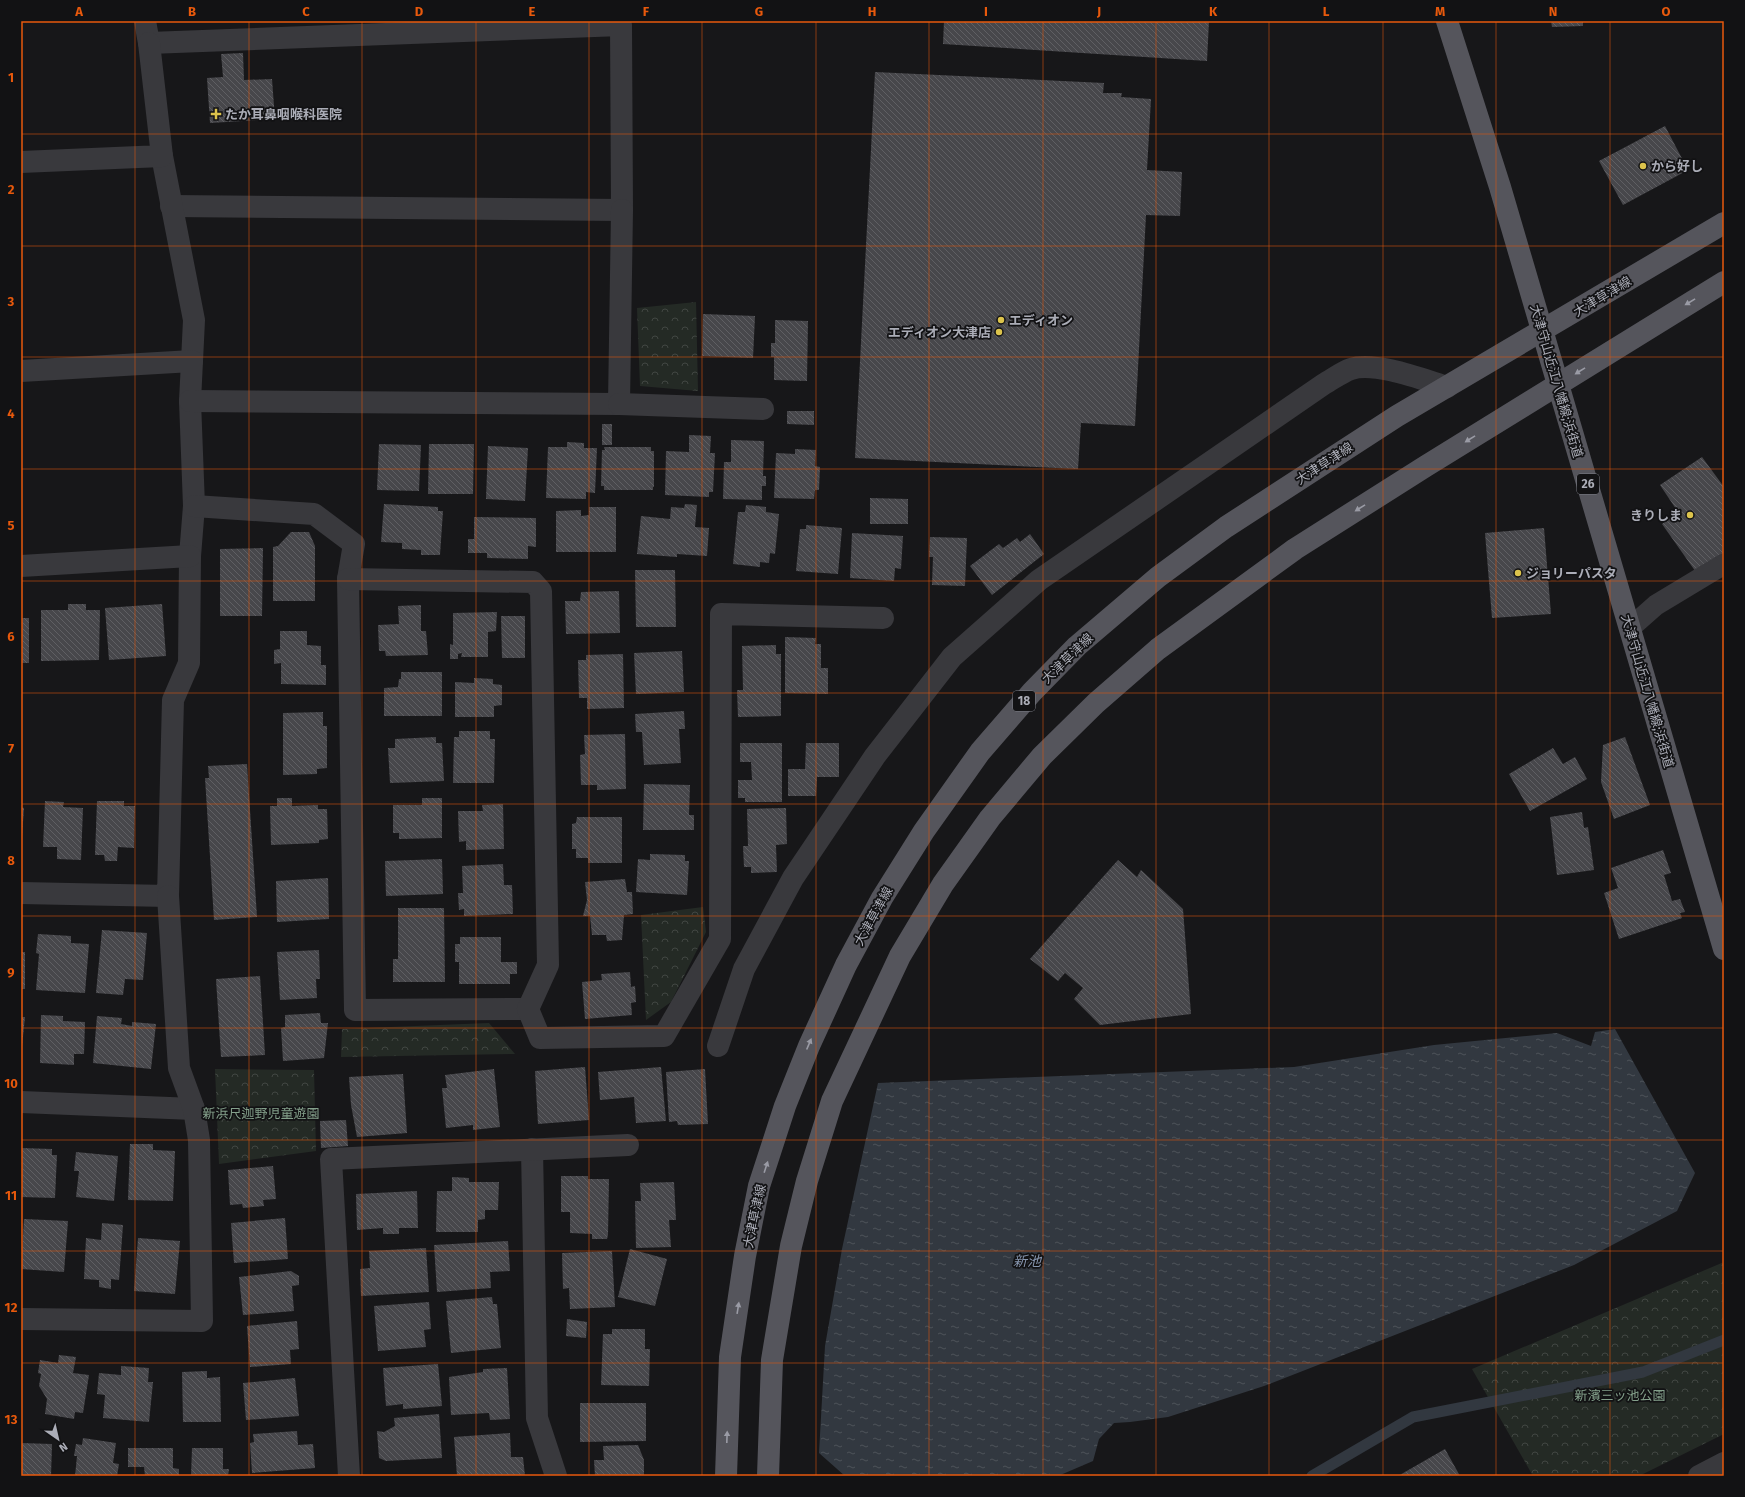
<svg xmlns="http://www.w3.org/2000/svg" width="1745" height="1497" viewBox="0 0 1745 1497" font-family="'Fira Sans','Noto Sans JP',sans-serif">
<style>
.forest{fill:url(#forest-crowns)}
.water{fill:url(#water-ripples)}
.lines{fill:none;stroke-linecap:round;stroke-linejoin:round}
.stream{stroke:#323840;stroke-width:11}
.building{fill:url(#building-back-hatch)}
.service{stroke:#39393d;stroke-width:21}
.minor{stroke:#39393d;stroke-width:22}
.primary{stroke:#55555c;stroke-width:22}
.oneway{fill:#9a9ba5}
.grid{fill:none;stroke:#e8590c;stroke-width:1;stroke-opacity:0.55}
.poi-dot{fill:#dcc34c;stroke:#121214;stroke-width:1.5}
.labels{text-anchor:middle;stroke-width:3.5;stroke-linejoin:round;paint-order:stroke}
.shield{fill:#121214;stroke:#7d7e86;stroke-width:1}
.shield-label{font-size:12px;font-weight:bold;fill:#abadb7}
.poi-label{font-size:13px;font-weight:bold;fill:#abadb7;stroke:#121214;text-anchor:start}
.street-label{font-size:13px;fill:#abadb7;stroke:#121214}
.park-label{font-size:13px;fill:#84a08b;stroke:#121214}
.water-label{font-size:14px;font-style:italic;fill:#8695ae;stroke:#121214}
.neatline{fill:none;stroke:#e8590c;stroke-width:1.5}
.grid-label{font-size:13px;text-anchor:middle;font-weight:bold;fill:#e8590c}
</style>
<defs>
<pattern id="forest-crowns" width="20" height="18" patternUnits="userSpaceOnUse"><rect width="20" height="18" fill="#242a25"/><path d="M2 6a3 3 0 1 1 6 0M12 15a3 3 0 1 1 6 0" fill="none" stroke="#414642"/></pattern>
<pattern id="water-ripples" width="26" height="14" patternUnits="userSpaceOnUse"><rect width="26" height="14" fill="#323840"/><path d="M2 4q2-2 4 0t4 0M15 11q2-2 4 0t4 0" fill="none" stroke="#4d5259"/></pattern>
<pattern id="building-back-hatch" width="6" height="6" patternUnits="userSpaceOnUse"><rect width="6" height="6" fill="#47474b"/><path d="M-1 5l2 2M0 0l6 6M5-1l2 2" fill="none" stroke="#5f5f63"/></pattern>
</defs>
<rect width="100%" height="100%" fill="#171719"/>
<g class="forest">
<path d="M696 302 698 391 640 386 637 308Z"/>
<path d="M703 907 706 932 671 1002 646 1020 641 915Z"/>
<path d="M489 1023 515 1054 341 1057 342 1029Z"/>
<path d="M215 1069 314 1070 316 1151 219 1164Z"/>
<path d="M1724 1262V1434L1639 1476H1533L1472 1369Z"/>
</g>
<path class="water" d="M1615 1029 1695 1173 1677 1211 1574 1265 1264 1386 1168 1417 1130 1422 1114 1423 1099 1439 1093 1461 1058 1476H845L819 1453 825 1346 842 1249 878 1083 1294 1067 1434 1045 1557 1033 1591 1046 1595 1032Z"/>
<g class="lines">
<path class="stream" d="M1312 1476 1413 1417 1643 1372 1724 1340"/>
</g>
<g class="building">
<path d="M944 21H1209L1207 61 943 44Z"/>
<path d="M1551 21H1583V26L1552 27Z"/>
<path d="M243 53 244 80 272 79 275 119 210 123 207 78 223 77 221 54Z"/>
<path d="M875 72 1104 83 1103 93H1122L1121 97 1151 99 1147 170 1182 172 1180 216 1146 215 1135 426 1081 423 1078 469 855 458Z"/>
<path d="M1665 126 1688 170 1623 205 1599 161Z"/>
<path d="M703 314 755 316 753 358 702 356Z"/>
<path d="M775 320 808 321 807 381 774 380V357H771V343H775Z"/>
<path d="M787 411H814V425L787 424Z"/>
<rect x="602" y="424" width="10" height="21"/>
<path d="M689 435 711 436 710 453H715L713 492H709V497L665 495 666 451 689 452Z"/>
<path d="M731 440 764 441 763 476H766V486H762V500L723 499 724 462H731Z"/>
<path d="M567 442 584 443V448H597L595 493 586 492V499L546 498 548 447H567Z"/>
<path d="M379 444 421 445 419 491 377 490Z"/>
<path d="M429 444H474L473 494H428Z"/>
<path d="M488 446 528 448 525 501 486 499Z"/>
<path d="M604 447H651V451H654V487H653V490H604V486H601L602 450H605Z"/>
<path d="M795 449 816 450 815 466 820 467 819 490H815L814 499 774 498 776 453 795 454Z"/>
<path d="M1702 457 1724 487V557L1698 575 1662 524 1678 512 1660 485Z"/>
<path d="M870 498 908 499V524H870Z"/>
<path d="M384 504 438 507V511H443L440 555H421V550L402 549V543L381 542Z"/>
<path d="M685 504 697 505 695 527 709 528 707 556 677 554V557L637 554 641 516 670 519 671 507 684 508Z"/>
<path d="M746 505 766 507V512L779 514 775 554 770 553 769 563 760 562V567L733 564 738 512H745Z"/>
<path d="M589 507H616V552H556V511L581 510V516L589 515Z"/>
<path d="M474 517 536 518V547L528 546V559L487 558V553H468V539H474Z"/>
<path d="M806 525 842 528 838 574 796 571 800 529H806Z"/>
<path d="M1544 528 1551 614 1492 618 1485 533Z"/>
<path d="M291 532H309L315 546V601H273V547L278 546Z"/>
<path d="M852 533 903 536 901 569 895 568 894 581 850 578Z"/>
<path d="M1030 534 1044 554 992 595 970 566 999 544 1003 548 1017 538 1020 542Z"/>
<path d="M930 537 967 538 965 586 932 585 933 557H929Z"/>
<path d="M263 548 262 616H220V549Z"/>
<path d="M635 570H675L676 627H636Z"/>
<path d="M619 591 620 633 566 634 565 601H580L581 592Z"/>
<path d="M68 604H86V610H100L99 660 41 661V610H68Z"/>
<path d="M162 604 166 656 109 660 105 608Z"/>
<path d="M421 605V631H426L428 655 386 656 385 651H379L378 625 399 624 398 606Z"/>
<path d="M497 612 496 631 488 632V657H461L462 653 458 654V659H450V644L453 645V613Z"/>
<path d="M501 616H525V658H502Z"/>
<rect x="21" y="618" width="8" height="45"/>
<path d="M280 631H307V645L321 646V665H326V685L281 684V663L274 664V650L280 649Z"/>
<path d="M785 637 816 638 815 644H821V668H828V694L785 693Z"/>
<path d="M776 645V654H781V716L738 717 737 690H743L742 646Z"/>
<path d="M682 651 684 692 636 694 634 653Z"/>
<path d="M623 654 624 708 587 709V698H579L578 660H586V655Z"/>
<path d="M401 672H442V716H384V688L398 687 399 679H401Z"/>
<path d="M474 678 493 679V684L502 685V705L494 706V717H455V682L474 683Z"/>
<path d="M684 711 685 729H679L681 763 644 765 642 732H636L635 714Z"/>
<path d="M323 712V726H327V768L317 769V774L283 775V713Z"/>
<path d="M459 731H490V739H495L494 783H453L454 737H459Z"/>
<path d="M625 734 626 789 597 790V785H581L580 755 585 754 584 735Z"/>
<path d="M436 737V743H442L444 781 390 783 388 748H395V739Z"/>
<path d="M1625 737 1650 805 1614 819 1601 782 1603 745Z"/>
<path d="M740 743H782V802H745V798H738V780H752L751 762H740Z"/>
<path d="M806 743H839V777H817L816 796H788V769H805Z"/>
<path d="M1553 748 1563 764 1575 757 1587 779 1530 811 1509 774Z"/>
<path d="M247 764 257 917 214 920 205 778H209L208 766Z"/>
<path d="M644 784 690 785 689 815H694V830H643Z"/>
<path d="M277 798H292V806L318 805V809H327L328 839 319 840V843L271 845 270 806H277Z"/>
<path d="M422 798H442V838L399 839V833H393V805H422Z"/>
<path d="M45 801 64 802 63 807 83 808 81 860 57 859V847H43Z"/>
<path d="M97 801H124V806H135L134 848 118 847 117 861H105L104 855H95Z"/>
<path d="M503 804 504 849 466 850V841L459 842 458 811H483L482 805Z"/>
<path d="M21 807 24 808 22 836H21Z"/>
<path d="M786 808 787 844 776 845 777 872 751 873V867H744L743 846H748L747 809Z"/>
<path d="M1582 812 1584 828 1588 827 1594 870 1557 875 1550 817Z"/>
<path d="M577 817H622V863H588V858H576V849H572V824L576 823Z"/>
<path d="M1663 850 1671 873 1664 875 1672 901 1680 899 1685 912 1680 913 1682 918 1619 939 1604 893 1618 888 1611 868Z"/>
<path d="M650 854 685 855V861H689L687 895 636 892 638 859 650 860Z"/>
<path d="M442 859 443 894 386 896 385 861Z"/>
<path d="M1118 860 1137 877 1141 870 1183 909 1191 1014 1100 1025 1074 999 1083 988 1065 973 1058 981 1030 959Z"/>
<path d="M503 864 504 885H512L513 914 464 916V909L459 910 458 893H463L462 866Z"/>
<path d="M328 878 329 919 277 922 276 881Z"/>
<path d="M625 879 627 892H632L633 914 624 915 622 940 607 941 606 935H592L590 916H583L587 900 585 882Z"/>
<path d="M398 908H444L445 982H393V959H398Z"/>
<path d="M102 930 147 933 143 980 125 979 123 995 96 993Z"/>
<path d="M38 934 71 936V943L89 944 85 993 36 990 39 954 36 953Z"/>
<path d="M460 937H501V962H517V974H510V984H459V962H455V944H460Z"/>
<path d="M319 950 320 979H316L317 998 280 1000 277 952Z"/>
<rect x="21" y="952" width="4" height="37"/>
<path d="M630 972 631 987 635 986 636 1002 631 1003 632 1015 585 1019 582 982 602 980 601 974Z"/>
<path d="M260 976 265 1055 221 1057 216 979Z"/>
<path d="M320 1013 321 1023H328L324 1058 283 1061 281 1028 285 1027V1015Z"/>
<path d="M41 1015 63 1016V1021L85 1022 84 1054H74V1065L40 1063Z"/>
<path d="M97 1016 122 1018 121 1024 132 1026V1022L156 1024 151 1069 93 1063Z"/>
<path d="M21 1017H25L22 1046H21Z"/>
<path d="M585 1067 589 1120 538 1124 535 1071Z"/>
<path d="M661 1067 666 1121 636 1123 634 1097 600 1100 598 1072Z"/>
<path d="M494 1069 500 1127 473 1130V1125L446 1128 442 1088H447L445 1075Z"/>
<path d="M705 1069 708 1124 678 1125 677 1121 669 1122 666 1072Z"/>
<path d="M403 1074 407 1133 357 1137 351 1105 349 1077Z"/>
<path d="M346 1120 348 1146 321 1148 320 1121Z"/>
<path d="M130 1144H153V1150L175 1151 173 1201 128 1200Z"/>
<path d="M21 1148 52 1149V1155H57L55 1198 21 1197Z"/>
<path d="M76 1152 118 1156 114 1201 76 1197 79 1171H74Z"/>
<path d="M273 1166 276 1199 263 1200 264 1206 243 1208 242 1204 230 1205 228 1170Z"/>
<path d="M561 1176H588V1179H609L608 1235 607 1239H592V1234L570 1233V1212H561Z"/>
<path d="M452 1177 469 1178V1182H499L498 1210H485V1219L478 1220V1232H436L437 1191H452Z"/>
<path d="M674 1182 676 1220H669L671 1247 636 1248 635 1201H641L640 1183Z"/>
<path d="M417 1191 418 1228H399V1234H383V1228L357 1230 356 1194Z"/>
<path d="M285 1218 288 1259 234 1263 231 1223Z"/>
<path d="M24 1219 68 1221 64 1272 21 1269Z"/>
<path d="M102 1223 123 1225 119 1280 111 1279V1289L99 1287V1280L84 1279 86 1238 101 1240Z"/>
<path d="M138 1238 180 1241 175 1294 134 1291Z"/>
<path d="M508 1241 510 1271 490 1272 491 1288 437 1292 434 1245Z"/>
<path d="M426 1248 429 1292 361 1296 360 1269 370 1268 369 1251Z"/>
<path d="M630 1249 667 1259 655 1306 618 1297Z"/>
<path d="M612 1251 615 1307 570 1309 569 1288 563 1289 562 1253Z"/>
<path d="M291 1271 299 1276V1285L292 1286 294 1311 243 1315 239 1277Z"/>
<path d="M492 1297 493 1304H497L501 1348 451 1353 446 1301Z"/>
<path d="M429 1302 431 1329 424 1330 426 1347 378 1351 374 1306Z"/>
<path d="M567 1319 587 1322 586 1338 566 1336Z"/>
<path d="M297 1321 299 1349 290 1350 291 1364 250 1367 247 1326Z"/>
<path d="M612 1329H645V1349H650L649 1386 601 1385 603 1334H612Z"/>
<path d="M59 1355 76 1357 73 1373 89 1375 83 1413 75 1412 74 1419 45 1414 47 1399 39 1386 41 1374 38 1373 40 1360 58 1363Z"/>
<path d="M438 1364 442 1406 403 1409V1404L386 1406 383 1368Z"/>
<path d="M121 1366 149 1368 148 1382H153L149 1422 103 1418 105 1395 97 1394 99 1373 121 1375Z"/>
<path d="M507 1368 510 1419 490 1420 489 1413 451 1415 449 1377 483 1372V1369Z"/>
<path d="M207 1371V1378L220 1377 221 1422H183L182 1372Z"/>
<path d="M295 1378 299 1416 246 1420 243 1383Z"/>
<path d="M580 1403H646V1441L580 1442Z"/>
<path d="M439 1414 442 1458 386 1461 379 1458 377 1431 384 1432 395 1426 394 1418Z"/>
<path d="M297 1431 298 1445 313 1444 315 1468 252 1473 250 1443 254 1442 253 1434Z"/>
<path d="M510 1433 511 1457H523L525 1476H457L454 1437Z"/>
<path d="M83 1438 116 1443 113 1463 119 1464 117 1476H75L77 1456H74L76 1444 82 1445Z"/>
<path d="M21 1443 52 1444 51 1476H21Z"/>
<path d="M638 1445 644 1460V1476H595L594 1460H604L603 1446Z"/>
<path d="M128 1448H173V1468L179 1469V1476H145L144 1467H128Z"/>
<path d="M192 1448H223V1469H229L228 1476H191Z"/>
<path d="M1445 1449 1460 1476H1398Z"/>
</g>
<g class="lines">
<path class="service" d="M1630 628 1656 605 1724 564"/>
<g class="minor">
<path d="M145 21 149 43 621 25 622 210 171 206"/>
<path d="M162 156 194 320 192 361"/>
<path d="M21 162 162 156 149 43"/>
<path d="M21 371 192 361 190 401 194 506 190 556 189 663 173 700 168 896 21 893"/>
<path d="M190 401 619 404 622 210"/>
<path d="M619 404 763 409"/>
<path d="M194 506 314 514 354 544 348 579 355 1010 528 1009"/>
<path d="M21 566 190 556"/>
<path d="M348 579 533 582 541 591 548 965 528 1009 540 1038 664 1036 720 939 721 614 883 618"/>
<path d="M718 1046 744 969 793 878 875 756 952 657 1039 580 1324 384C1333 379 1342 372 1351 369 1375 361 1424 380 1447 387"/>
<path d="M21 1102 194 1109"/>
<path d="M532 1149 537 1418 556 1476"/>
<path d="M21 1319 202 1321 199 1140 194 1109 179 1068 168 896"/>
<path d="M349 1476 331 1159 628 1145"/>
<path d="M1699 1476 1724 1463"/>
</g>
<g class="primary">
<path d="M1447 21 1500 187 1724 949"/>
<path d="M726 1476 730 1357 745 1256 759 1186 785 1106 809 1046 846 965 882 898 924 831 980 752 1032 692 1077 646 1158 577 1226 527 1397 416 1724 223"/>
<path d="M768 1476 772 1360 791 1246 807 1181 832 1101 900 956 943 884 990 818 1042 756 1096 703 1158 649 1295 549 1426 466 1724 282"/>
</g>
</g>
<defs><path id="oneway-solid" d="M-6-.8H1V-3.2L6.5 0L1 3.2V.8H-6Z"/></defs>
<g class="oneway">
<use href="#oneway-solid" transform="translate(1690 302) rotate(149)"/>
<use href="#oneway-solid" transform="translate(1580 371) rotate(148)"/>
<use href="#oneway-solid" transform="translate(1470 439) rotate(148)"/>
<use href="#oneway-solid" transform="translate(1360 508) rotate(148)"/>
<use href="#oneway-solid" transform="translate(809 1044) rotate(-67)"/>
<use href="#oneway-solid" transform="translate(766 1167) rotate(-72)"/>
<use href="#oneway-solid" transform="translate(738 1308) rotate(-81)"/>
<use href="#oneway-solid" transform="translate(727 1437) rotate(-88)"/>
</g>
<path class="grid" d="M135 21V1476M249 21V1476M362 21V1476M476 21V1476M589 21V1476M702 21V1476M816 21V1476M929 21V1476M1043 21V1476M1156 21V1476M1269 21V1476M1383 21V1476M1496 21V1476M1610 21V1476M21 134H1724M21 246H1724M21 357H1724M21 469H1724M21 581H1724M21 693H1724M21 804H1724M21 916H1724M21 1028H1724M21 1140H1724M21 1251H1724M21 1363H1724"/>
<g class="poi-dot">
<path d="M214 108h4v4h4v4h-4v4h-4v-4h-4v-4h4z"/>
<circle cx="1643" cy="166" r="4"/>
<circle cx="1001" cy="320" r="4"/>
<circle cx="999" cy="332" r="4"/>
<circle cx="1690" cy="515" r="4"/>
<circle cx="1518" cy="573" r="4"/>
</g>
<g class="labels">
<g class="shield">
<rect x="1577" y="474" width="22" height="20" rx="3"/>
<rect x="1013" y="691" width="22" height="20" rx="3"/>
</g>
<g class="shield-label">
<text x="1588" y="488">26</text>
<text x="1024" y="705">18</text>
</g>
<g class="poi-label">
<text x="225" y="119">たか耳鼻咽喉科医院</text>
<text x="1651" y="171">から好し</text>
<text x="1009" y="325">エディオン</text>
<text x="991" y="337" text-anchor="end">エディオン大津店</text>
<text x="1682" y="520" text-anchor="end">きりしま</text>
<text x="1526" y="578">ジョリーパスタ</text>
</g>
<g class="street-label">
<text transform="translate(1602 296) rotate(-31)" y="5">大津草津線</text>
<text transform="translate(1557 381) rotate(74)" y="5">大津守山近江八幡線;浜街道</text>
<text transform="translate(1324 463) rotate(-33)" y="5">大津草津線</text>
<text transform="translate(1067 658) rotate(-44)" y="5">大津草津線</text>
<text transform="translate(1648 691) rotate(74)" y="5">大津守山近江八幡線;浜街道</text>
<text transform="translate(873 916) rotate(-61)" y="5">大津草津線</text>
<text transform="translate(754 1216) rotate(-78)" y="5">大津草津線</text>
</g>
<g class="park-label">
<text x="261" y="1118">新浜尺迦野児童遊園</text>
<text x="1620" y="1400">新濱三ッ池公園</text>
</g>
<g class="water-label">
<text x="1027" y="1266">新池</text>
</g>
</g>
<rect width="1745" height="1497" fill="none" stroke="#121214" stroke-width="44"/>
<g transform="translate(58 1439) rotate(146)" stroke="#121214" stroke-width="3" paint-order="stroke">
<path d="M0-3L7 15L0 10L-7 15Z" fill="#abadb7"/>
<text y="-6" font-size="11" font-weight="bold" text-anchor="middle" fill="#abadb7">N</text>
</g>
<rect x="22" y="22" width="1701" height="1453" class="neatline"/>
<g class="grid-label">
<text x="79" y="16">A</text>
<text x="192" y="16">B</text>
<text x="306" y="16">C</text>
<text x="419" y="16">D</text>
<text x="532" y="16">E</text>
<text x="646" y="16">F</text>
<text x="759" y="16">G</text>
<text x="872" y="16">H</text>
<text x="986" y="16">I</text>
<text x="1099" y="16">J</text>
<text x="1213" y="16">K</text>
<text x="1326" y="16">L</text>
<text x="1440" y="16">M</text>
<text x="1553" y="16">N</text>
<text x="1666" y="16">O</text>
<text x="11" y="82">1</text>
<text x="11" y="194">2</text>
<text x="11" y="306">3</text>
<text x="11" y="418">4</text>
<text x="11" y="530">5</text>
<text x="11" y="641">6</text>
<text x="11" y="753">7</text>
<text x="11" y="865">8</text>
<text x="11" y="977">9</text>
<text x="11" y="1088">10</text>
<text x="11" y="1200">11</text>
<text x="11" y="1312">12</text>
<text x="11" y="1424">13</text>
</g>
</svg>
